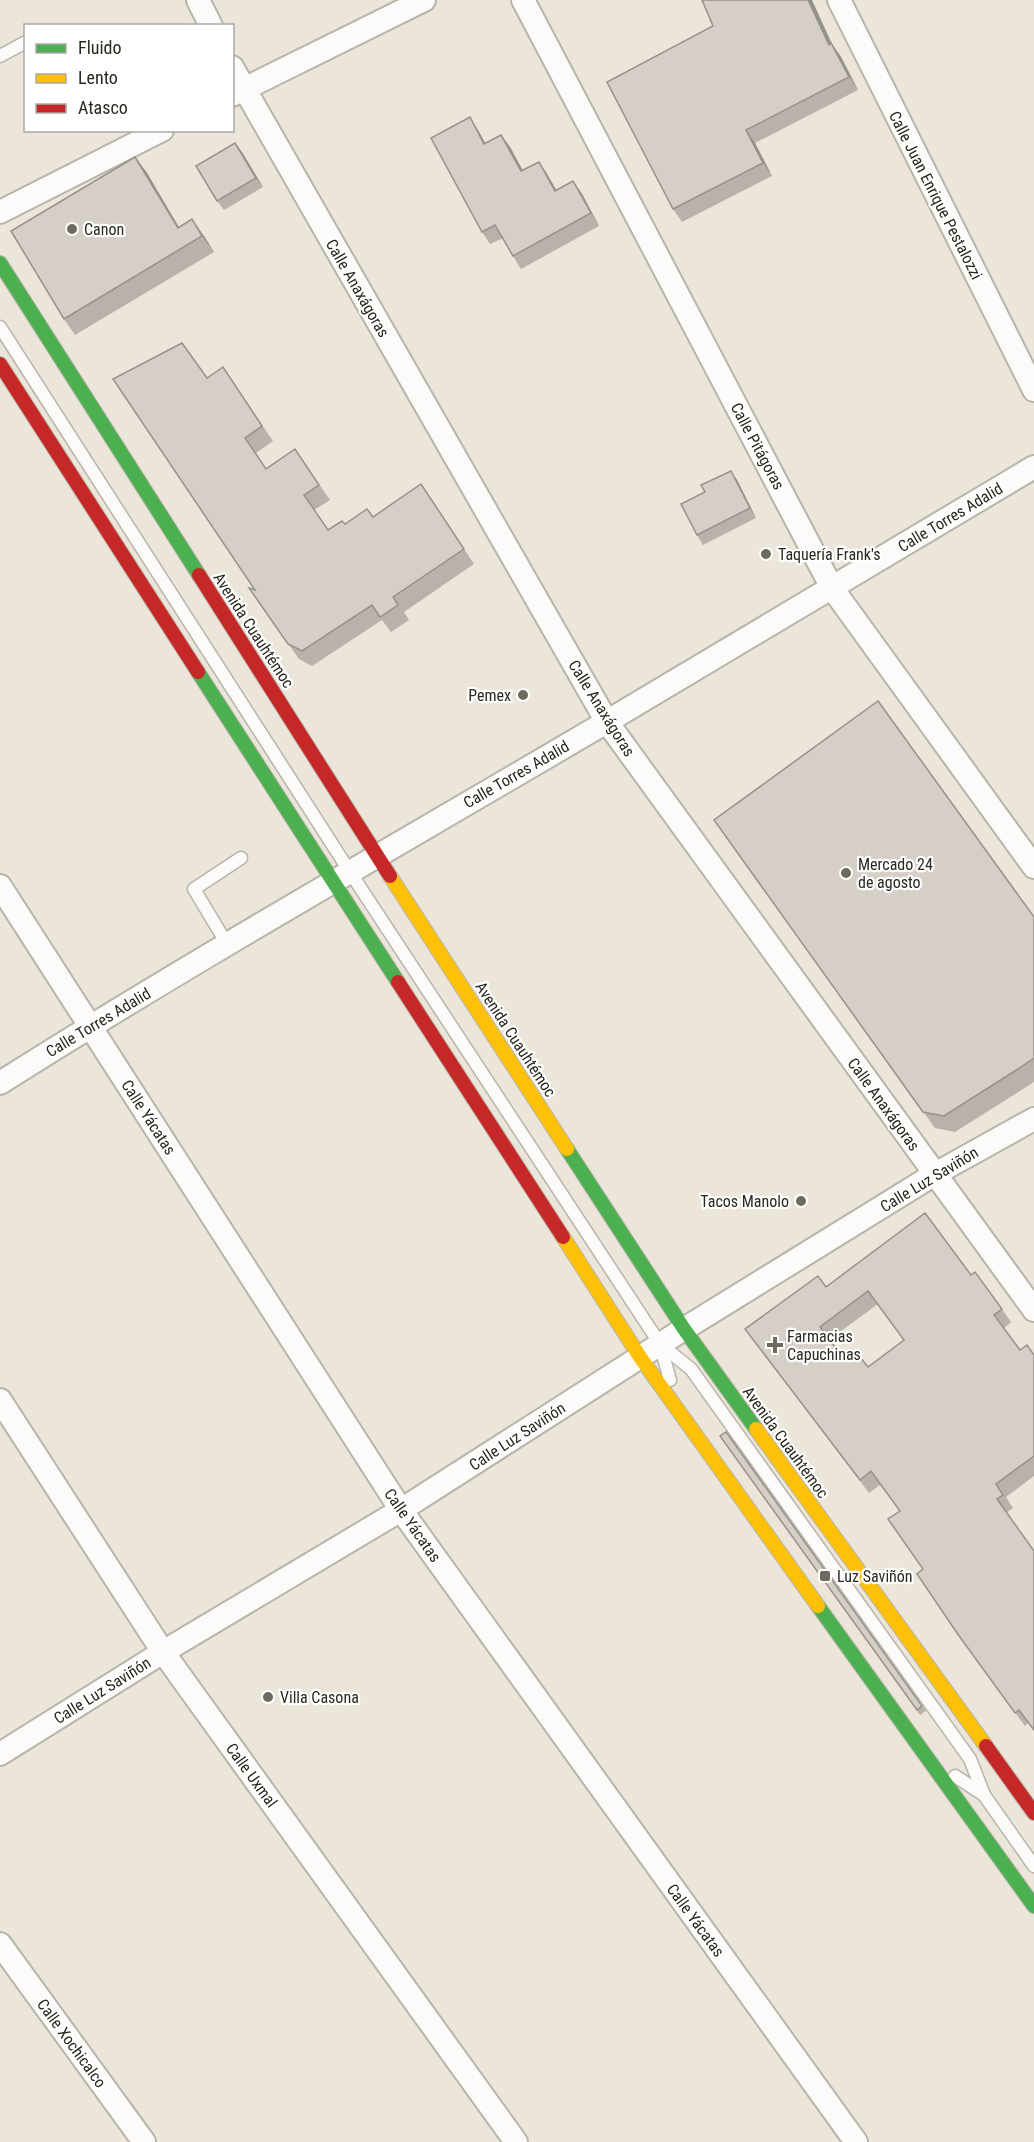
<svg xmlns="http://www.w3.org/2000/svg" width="1034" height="2142" viewBox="0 0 1034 2142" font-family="'Roboto Condensed',sans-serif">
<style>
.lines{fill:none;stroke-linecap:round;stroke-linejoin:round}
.lane-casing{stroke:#b8b4aa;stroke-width:15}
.street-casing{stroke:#b8b4aa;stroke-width:26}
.fast-casing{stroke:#b8b4aa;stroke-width:16}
.slow-casing{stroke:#b8b4aa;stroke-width:16}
.jam-casing{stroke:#b8b4aa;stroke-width:16}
.lane{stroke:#fcfbf9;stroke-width:12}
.street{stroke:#fcfbf9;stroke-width:22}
.fast{stroke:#4caf50;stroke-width:14}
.slow{stroke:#ffc107;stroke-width:14}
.jam{stroke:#c62828;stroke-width:14}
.wall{fill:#b8b2ab;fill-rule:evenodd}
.shaded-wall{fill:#96918b}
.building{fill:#d6cfc7;stroke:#96918b;stroke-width:1.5;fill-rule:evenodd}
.poi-dot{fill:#6e6a5f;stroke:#fff;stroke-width:2}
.labels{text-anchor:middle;stroke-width:4.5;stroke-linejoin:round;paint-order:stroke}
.street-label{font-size:16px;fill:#2a271e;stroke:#fff}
.poi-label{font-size:16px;fill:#2a271e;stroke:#fff;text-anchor:start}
</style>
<rect width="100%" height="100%" fill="#ebe6d9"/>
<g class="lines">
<g class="lane-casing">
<g id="lane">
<path d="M0 56 26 42"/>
<path d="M0 327 350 872 660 1344 670 1380"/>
<path d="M227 944 194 889 241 858"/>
<path d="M660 1344 691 1369 970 1759 984 1795 1034 1866"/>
<path d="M955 1776 984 1795"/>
</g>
</g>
<g class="street-casing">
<g id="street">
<path d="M198 0 211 26"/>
<path d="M523 0 832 588 1034 867"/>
<path d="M839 0 1034 390"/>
<path d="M232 67 607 722 1034 1310"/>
<path d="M232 95 424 0"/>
<path d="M0 212 162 130"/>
<path d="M0 886 401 1510 856 2142"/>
<path d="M0 1083C199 957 405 841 608 721 750 637 892 552 1034 467"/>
<path d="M0 1400 163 1652 516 2142"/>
<path d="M0 1754 163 1652 401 1510 684 1329 935 1174 1034 1119"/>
<path d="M0 1944 144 2142"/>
</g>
</g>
<g class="fast-casing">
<g id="fast">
<path d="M0 263 199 575"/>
<path d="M198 672 398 982"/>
<path d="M567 1149 684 1329 756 1429"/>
<path d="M818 1606 1034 1906"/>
</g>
</g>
<g class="slow-casing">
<g id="slow">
<path d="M390 876 567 1149"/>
<path d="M563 1237 640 1357 818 1606"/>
<path d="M756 1429 986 1746"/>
</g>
</g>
<g class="jam-casing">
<g id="jam">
<path d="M0 364 198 672"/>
<path d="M199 575 390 876"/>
<path d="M398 982 563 1237"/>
<path d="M986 1746 1034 1813"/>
</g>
</g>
<use href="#lane" class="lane"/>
<use href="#street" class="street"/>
<use href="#fast" class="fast"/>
<use href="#slow" class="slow"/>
<use href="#jam" class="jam"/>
</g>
<g class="wall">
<path d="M713 26 832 44 841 57 858 90 755 143 772 176 682 222 673 209Z"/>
<path d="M478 130 485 143 501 135 510 147 523 171 539 162 547 174 557 191 573 181 582 194 599 226 521 269 513 256 503 238 490 244 482 232Z"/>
<path d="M235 143 263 187 224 210 217 201Z"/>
<path d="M135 157 147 173 179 227 204 236 214 252 75 335 64 319Z"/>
<path d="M207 378 233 382 273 441 256 453 266 468 295 449 330 500 314 510 328 530 345 524 373 517 431 499 474 564 404 612 409 620 391 632 382 620 312 666 299 659 249 588 255 590Z"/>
<path d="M731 471 737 480 756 518 703 545 697 535 705 492Z"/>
<path d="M714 820 1034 917V1082L955 1132 935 1128Z"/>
<path d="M971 1275 1002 1309 1011 1322 1004 1328 1020 1350 1034 1355V1476L1006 1497 1013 1508 1006 1513 1034 1551V1731L1028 1723 1025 1726 966 1646 923 1569 900 1511 880 1485 869 1493 745 1329 826 1287ZM878 1304 904 1340 868 1367 845 1360 829 1340Z"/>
<path d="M726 1432 926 1711 920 1715 720 1436Z"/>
</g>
<g class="shaded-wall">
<path d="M808 0H812L832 44 841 57 858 90 829 45Z"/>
<path d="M470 117 478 130 492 156 484 144Z"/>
<path d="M746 130 755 143 772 176 763 163Z"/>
<path d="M501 135 510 147 530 184 521 171Z"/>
<path d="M235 143 242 152 263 187 256 178Z"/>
<path d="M135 157 147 173 189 245 178 228Z"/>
<path d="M539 162 547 174 564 204 555 191Z"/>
<path d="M573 181 582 194 599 226 591 213Z"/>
<path d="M192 219 204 236 214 252 202 236Z"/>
<path d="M731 471 737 480 756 518 750 508Z"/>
</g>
<g class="building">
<path d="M702 0H808L829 45 831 43 849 77 746 130 763 163 673 209 607 82 713 26Z"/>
<path d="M470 117 484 144 501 135 521 171 539 162 555 191 573 181 591 213 513 256 495 225 482 232 431 138Z"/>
<path d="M235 143 256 178 217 201 196 166Z"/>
<path d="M135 157 178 228 192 219 202 236 64 319 11 231Z"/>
<path d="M182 343 207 378 223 367 262 426 245 438 266 469 295 449 319 485 304 495 328 530 342 521 345 524 367 509 373 517 421 484 464 549 393 597 398 605 380 617 372 605 302 651 288 644 249 588 255 590 113 379Z"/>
<path d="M731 471 750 508 697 535 681 504 705 492 701 485Z"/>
<path d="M878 701 1034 917V1058L1018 1069 944 1116 923 1112 714 820Z"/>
<path d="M925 1213 971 1275 975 1272 1002 1309 994 1315 1020 1350 1027 1345 1034 1355V1456L996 1484 1003 1495 997 1499 1034 1551V1730L1019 1710 1015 1713 957 1633 917 1574 923 1569 888 1519 900 1511 871 1471 860 1480 745 1329 818 1276 826 1287ZM868 1291 904 1340 868 1367 856 1352 845 1360 820 1327Z"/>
<path d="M726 1432 922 1706 917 1710 720 1436Z"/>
</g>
<g class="poi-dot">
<circle cx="72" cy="229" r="6"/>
<circle cx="766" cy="554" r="6"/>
<circle cx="523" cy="695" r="6"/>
<circle cx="846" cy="873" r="6"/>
<circle cx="801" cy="1201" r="6"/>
<path d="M772 1336h6v6h6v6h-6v6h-6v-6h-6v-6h6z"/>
<rect x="819" y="1570" width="12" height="12" rx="3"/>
<circle cx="268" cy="1697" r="6"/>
</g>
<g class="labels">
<g class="street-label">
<text transform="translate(936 195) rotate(63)" y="6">Calle Juan Enrique Pestalozzi</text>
<text transform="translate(358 288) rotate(60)" y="6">Calle Anaxágoras</text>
<text transform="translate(758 446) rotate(62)" y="6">Calle Pitágoras</text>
<text transform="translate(950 517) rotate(-31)" y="6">Calle Torres Adalid</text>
<text transform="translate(254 630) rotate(57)" y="6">Avenida Cuauhtémoc</text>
<text transform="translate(602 708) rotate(58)" y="6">Calle Anaxágoras</text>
<text transform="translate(516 774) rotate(-30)" y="6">Calle Torres Adalid</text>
<text transform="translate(98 1022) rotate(-31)" y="6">Calle Torres Adalid</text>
<text transform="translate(516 1039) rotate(57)" y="6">Avenida Cuauhtémoc</text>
<text transform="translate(884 1104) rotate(54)" y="6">Calle Anaxágoras</text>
<text transform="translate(149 1117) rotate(57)" y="6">Calle Yácatas</text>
<text transform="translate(929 1179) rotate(-31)" y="6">Calle Luz Saviñón</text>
<text transform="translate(517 1436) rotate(-33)" y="6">Calle Luz Saviñón</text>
<text transform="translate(786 1442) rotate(54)" y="6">Avenida Cuauhtémoc</text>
<text transform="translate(413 1525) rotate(55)" y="6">Calle Yácatas</text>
<text transform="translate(102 1690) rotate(-32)" y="6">Calle Luz Saviñón</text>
<text transform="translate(252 1775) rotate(54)" y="6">Calle Uxmal</text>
<text transform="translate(696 1920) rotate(54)" y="6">Calle Yácatas</text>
<text transform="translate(72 2043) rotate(54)" y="6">Calle Xochicalco</text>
</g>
<g class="poi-label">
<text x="84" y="235">Canon</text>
<text x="778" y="560">Taquería Frank's</text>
<text x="511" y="701" text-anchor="end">Pemex</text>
<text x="858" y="870">Mercado 24<tspan x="858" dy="18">de agosto</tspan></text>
<text x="789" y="1207" text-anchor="end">Tacos Manolo</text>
<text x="787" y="1342">Farmacias<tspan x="787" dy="18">Capuchinas</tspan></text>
<text x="837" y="1582">Luz Saviñón</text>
<text x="280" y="1703">Villa Casona</text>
</g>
</g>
<rect x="24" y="24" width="210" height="108" fill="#ffffff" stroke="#aaa9a5" stroke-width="1.5"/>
<rect x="36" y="44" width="30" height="9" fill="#4caf50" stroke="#aaa9a5" stroke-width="1.5"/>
<text x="78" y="54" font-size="18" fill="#2a271e">Fluido</text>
<rect x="36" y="74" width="30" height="9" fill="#ffc107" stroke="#aaa9a5" stroke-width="1.5"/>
<text x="78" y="84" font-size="18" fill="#2a271e">Lento</text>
<rect x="36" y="104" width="30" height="9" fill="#c62828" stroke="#aaa9a5" stroke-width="1.5"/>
<text x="78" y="114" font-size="18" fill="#2a271e">Atasco</text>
</svg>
